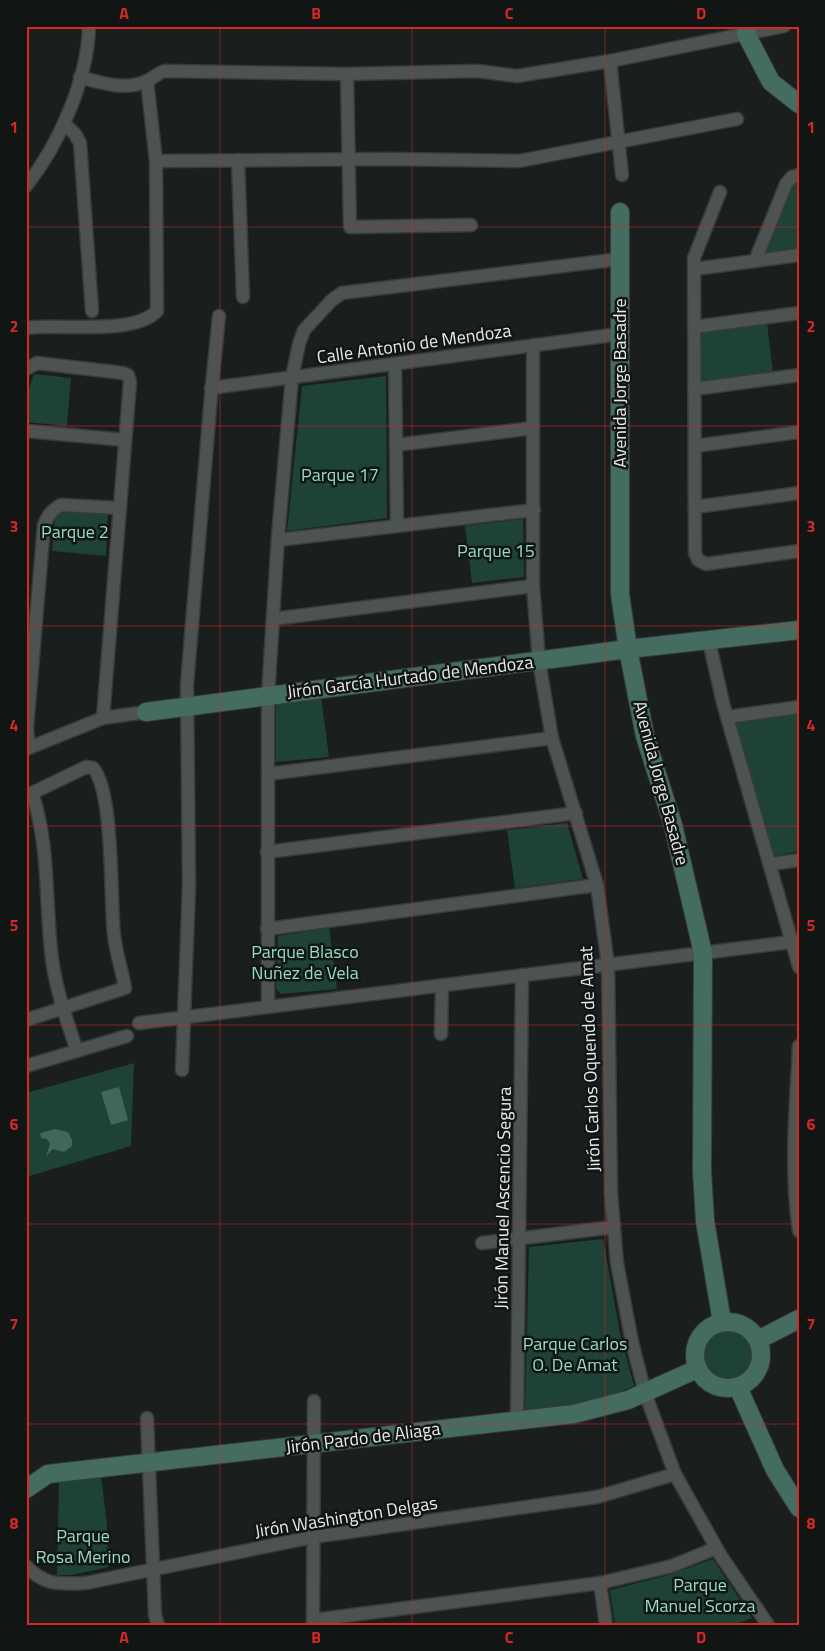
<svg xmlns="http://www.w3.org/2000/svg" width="825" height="1651" viewBox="0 0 825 1651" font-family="'Titillium Web',sans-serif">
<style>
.green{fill:#1e4236}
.water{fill:#406759}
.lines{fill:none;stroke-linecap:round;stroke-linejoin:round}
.street-casing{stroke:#383b3a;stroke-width:15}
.secondary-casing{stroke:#383b3a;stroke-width:20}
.street{stroke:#4d5351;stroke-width:12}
.secondary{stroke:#456c60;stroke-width:18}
.grid{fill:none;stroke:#d62828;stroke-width:1;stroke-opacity:0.55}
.labels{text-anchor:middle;stroke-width:5;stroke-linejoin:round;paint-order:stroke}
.street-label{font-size:18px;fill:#e8ebea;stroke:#111614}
.park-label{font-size:18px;fill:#95dcc2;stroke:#111614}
.neatline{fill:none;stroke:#d62828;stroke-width:2}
.grid-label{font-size:16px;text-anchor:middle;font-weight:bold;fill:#d62828}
</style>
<rect width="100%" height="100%" fill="#1a1f1d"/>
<g class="green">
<path d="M796 179 799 181V249L765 254Z"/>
<path d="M767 323 773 373 699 383V332Z"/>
<path d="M34 374 71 378 67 426 26 422V397Z"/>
<path d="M386 376 387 518 287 531 302 386Z"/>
<path d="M63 509 108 513 106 556 52 551 55 517Z"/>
<path d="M523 519 524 577 472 583 465 526Z"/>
<path d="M321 697 329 757 276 762V703Z"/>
<path d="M799 714V851L774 856 735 721Z"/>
<path d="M567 823 583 879 515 888 507 830Z"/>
<path d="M329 928 337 989 281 994 276 989 278 936Z"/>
<path d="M134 1063 131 1146 26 1177V1093Z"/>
<path d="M603 1239 620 1333 634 1386C595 1403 567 1406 525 1410L529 1247Z"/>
<circle cx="728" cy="1355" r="27"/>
<path d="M101 1476 107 1525 108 1567 72 1575H57L59 1480Z"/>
<path d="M713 1559 752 1618 734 1625H615L610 1590 669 1575Z"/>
</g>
<g class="water">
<path d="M119 1087 128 1120 111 1125 101 1092Z"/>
<path d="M55 1129 68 1132 72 1140V1146L64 1152 53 1149 46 1156 50 1144 47 1139 41 1138 40 1133Z"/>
</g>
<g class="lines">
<g class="street-casing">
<g id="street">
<path d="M610 61 622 175"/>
<path d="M347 74 350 227 471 225"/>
<path d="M80 77C101 83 126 91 147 81 154 78 157 73 165 71L347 74 477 71 517 76 610 61 784 26"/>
<path d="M65 124 75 134 80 143 92 311"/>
<path d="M238 160 243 297"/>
<path d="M156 161 389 159 519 161 737 119"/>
<path d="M26 186C59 145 88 79 89 26"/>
<path d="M720 192 694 258 695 553 698 560 706 564 799 551"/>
<path d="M755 261 786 184 792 177 799 175"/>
<path d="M695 269 799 255"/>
<path d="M694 327 799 313"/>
<path d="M26 328C59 323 133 336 157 311L156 161 147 81"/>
<path d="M533 345V586L539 661 552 738 597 885 608 965 611 1194 617 1263 632 1342 645 1393 675 1474 721 1556 768 1625"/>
<path d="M395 364 397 526"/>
<path d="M26 369 37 363 123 373 128 375 130 382 103 718"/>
<path d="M211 388 620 334"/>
<path d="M694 389 799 375"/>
<path d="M26 431 125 440"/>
<path d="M396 445 533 428"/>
<path d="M695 446 799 432"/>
<path d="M695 507 799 493"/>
<path d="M278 540 534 510"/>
<path d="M273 619 533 586"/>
<path d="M709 641 723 703 799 967"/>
<path d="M727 717 799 707"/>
<path d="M29 748 27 728 44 525C48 515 52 510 61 505L120 508"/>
<path d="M26 749 103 718 146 712"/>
<path d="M268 774 552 738"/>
<path d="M32 793C50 846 45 904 52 959 56 990 67 1021 77 1051"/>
<path d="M26 796 86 767 93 768C114 791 110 899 114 935 116 953 122 970 125 988L26 1020"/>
<path d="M267 852 576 813"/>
<path d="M771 864 799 860"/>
<path d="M267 929 597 885"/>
<path d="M268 1007V696L278 537 292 377 299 344 304 330 332 300 342 293 620 259"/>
<path d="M139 1023 799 941"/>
<path d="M441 1034 442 985"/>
<path d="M799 1046C796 1107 790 1169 799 1231"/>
<path d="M26 1066 127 1036"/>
<path d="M182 1070 189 886 187 685 211 395 219 316"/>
<path d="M482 1243 614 1227"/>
<path d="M147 1418 155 1615 158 1625"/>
<path d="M517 1420 522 975"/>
<path d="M26 1566C45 1586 59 1584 86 1583L313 1537 597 1497 675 1474"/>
<path d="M600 1583 606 1625"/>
<path d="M313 1620 600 1583 672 1566 716 1548"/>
<path d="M313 1625 314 1401"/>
</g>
</g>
<g class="secondary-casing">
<g id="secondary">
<path d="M747 26 746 34 771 82 799 104"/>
<path d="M620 212V594L628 649 645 736 673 825 703 953 702 1171 705 1221 722 1322"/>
<path d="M146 712 628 649 799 630"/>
<circle cx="728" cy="1355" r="33"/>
<path d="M758 1340 799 1319"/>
<path d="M738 1387 775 1470 799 1508"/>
<path d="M26 1489 48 1474 574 1414 628 1400 697 1369"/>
</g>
</g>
<use href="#street" class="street"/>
<use href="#secondary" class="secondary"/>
</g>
<path class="grid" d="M220 26V1625M412 26V1625M605 26V1625M26 227H799M26 426H799M26 626H799M26 826H799M26 1025H799M26 1224H799M26 1424H799"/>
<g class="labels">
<g class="street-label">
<text transform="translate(414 344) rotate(-8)" y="6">Calle Antonio de Mendoza</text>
<text transform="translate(620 383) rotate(-90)" y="6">Avenida Jorge Basadre</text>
<text transform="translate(410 677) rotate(-7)" y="6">Jirón García Hurtado de Mendoza</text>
<text transform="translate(661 783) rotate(75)" y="6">Avenida Jorge Basadre</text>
<text transform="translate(590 1059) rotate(-92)" y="6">Jirón Carlos Oquendo de Amat</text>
<text transform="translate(503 1198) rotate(-89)" y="6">Jirón Manuel Ascencio Segura</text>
<text transform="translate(363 1438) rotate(-7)" y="6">Jirón Pardo de Aliaga</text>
<text transform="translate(346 1517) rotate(-9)" y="6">Jirón Washington Delgas</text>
</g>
<g class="park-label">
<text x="340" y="481">Parque 17</text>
<text x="75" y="538">Parque 2</text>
<text x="496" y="557">Parque 15</text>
<text x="305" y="958">Parque Blasco<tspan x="305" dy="21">Nuñez de Vela</tspan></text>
<text x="575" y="1350">Parque Carlos<tspan x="575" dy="21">O. De Amat</tspan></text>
<text x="83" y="1542">Parque<tspan x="83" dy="21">Rosa Merino</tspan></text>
<text x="700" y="1591">Parque<tspan x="700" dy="21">Manuel Scorza</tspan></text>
</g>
</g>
<rect width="825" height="1651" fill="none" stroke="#111614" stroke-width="55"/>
<rect x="28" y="28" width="770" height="1596" class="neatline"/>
<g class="grid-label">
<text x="124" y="19">A</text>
<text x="316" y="19">B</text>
<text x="509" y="19">C</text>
<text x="701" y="19">D</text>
<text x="14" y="133">1</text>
<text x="811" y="133">1</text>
<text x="14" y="332">2</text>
<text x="811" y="332">2</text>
<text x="14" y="532">3</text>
<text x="811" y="532">3</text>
<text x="14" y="731">4</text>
<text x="811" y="731">4</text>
<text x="14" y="931">5</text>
<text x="811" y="931">5</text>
<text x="14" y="1130">6</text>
<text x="811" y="1130">6</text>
<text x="14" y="1330">7</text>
<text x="811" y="1330">7</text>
<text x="14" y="1529">8</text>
<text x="811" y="1529">8</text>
<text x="124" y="1643">A</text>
<text x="316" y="1643">B</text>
<text x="509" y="1643">C</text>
<text x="701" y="1643">D</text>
</g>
</svg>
